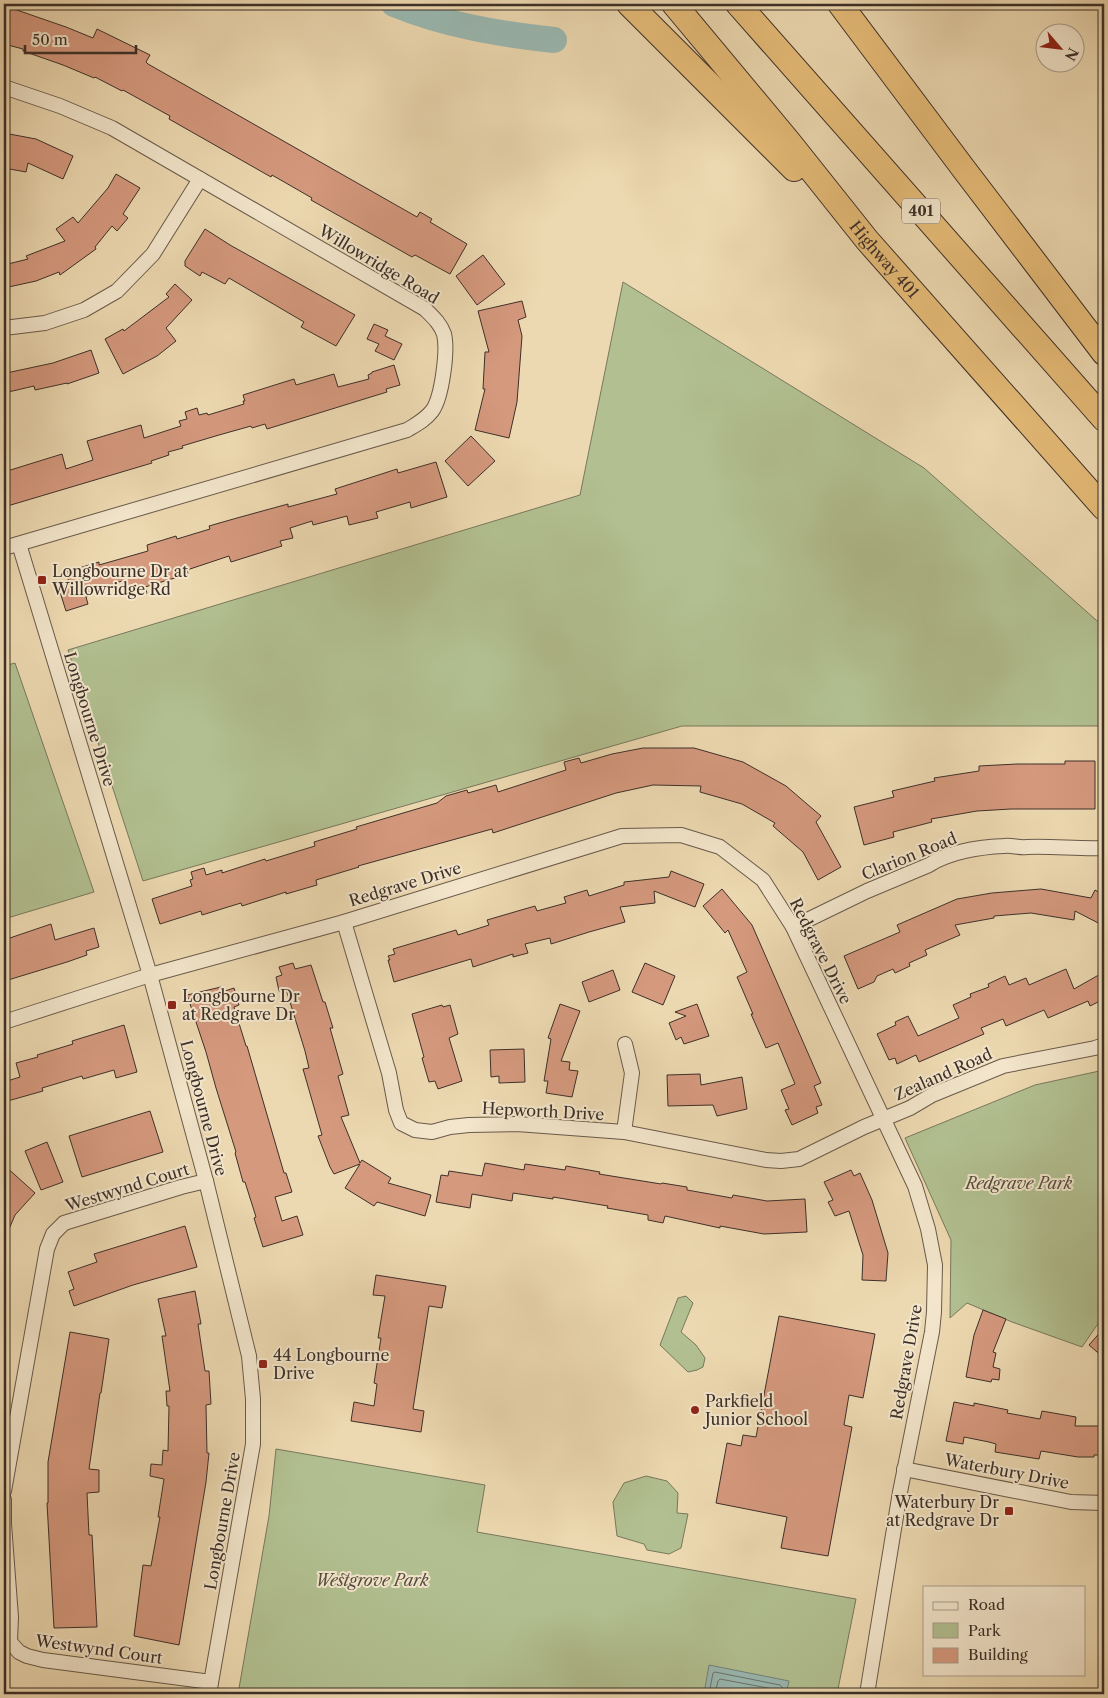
<svg xmlns="http://www.w3.org/2000/svg" width="1108" height="1698" viewBox="0 0 1108 1698" font-family="'Libre Caslon Text',serif">
<style>
.green{fill:#b2c091;stroke:#78785d}
.water{fill:#9ab9b2;stroke:#75827b}
.lines{fill:none;stroke-linecap:round;stroke-linejoin:round}
.shore{stroke:#6c746e;stroke-width:1}
.stream{stroke:#75827b;stroke-width:4.5}
.river{stroke:#9ab9b2;stroke-width:26}
.building{fill:#d5997e;stroke:#3d3029}
.minor-casing{stroke:#695a4b;stroke-width:16}
.motorway-casing{stroke:#3d3029;stroke-width:26}
.minor{stroke:#f3e6cc;stroke-width:14}
.motorway{stroke:#e6bc78;stroke-width:24}
.poi-dot{fill:#8f2418;stroke:#f3e6cc;stroke-width:2}
.labels{text-anchor:middle;stroke-width:4;stroke-linejoin:round;paint-order:stroke}
.shield{fill:#f3e6cc;stroke:#74675a;stroke-width:1}
.shield-label{font-size:15px;font-weight:bold;fill:#3d3029}
.street-label{font-size:16px;fill:#3d3029;stroke:#f3e6cc}
.poi-label{font-size:16px;fill:#3d3029;stroke:#f3e6cc;text-anchor:start}
.park-label{font-size:16px;font-style:italic;fill:#544d3e;stroke:#f3e6cc}
</style>
<rect width="100%" height="100%" fill="#edd9b1"/>
<filter id="stains"><feTurbulence type="fractalNoise" baseFrequency=".004" numOctaves="4"/><feColorMatrix values="0 0 0 0 .2 0 0 0 0 .09 0 0 0 0 .02 0 0 0 .5 -.17"/></filter>
<radialGradient id="worn" r=".72"><stop offset=".6" stop-color="#630" stop-opacity="0"/><stop offset="1" stop-color="#630" stop-opacity=".3"/></radialGradient>
<g class="green">
<path d="M623 282 924 468 1104 627V726H682L143 881 68 650 580 495Z"/>
<path d="M15 663 94 892 4 919V666Z"/>
<path d="M1104 1070V1315L1082 1347 1012 1322 967 1303 950 1318 951 1240 905 1138 1035 1085Z"/>
<path d="M686 1296 693 1303 681 1332 696 1345 705 1358 703 1367 697 1370 688 1372 660 1345 678 1298Z"/>
<path d="M276 1449 485 1485 477 1532 856 1599 837 1694H238L269 1516Z"/>
<path d="M646 1476 667 1481 678 1493 677 1513 688 1514 681 1548 669 1554 647 1550 644 1544 617 1536 613 1502 624 1483Z"/>
</g>
<path class="water" d="M709 1665 789 1681 786 1694H704Z"/>
<g class="lines">
<g class="shore">
<path d="M709 1694 713 1673 715 1672 780 1685 782 1687 781 1694"/>
<path d="M715 1694 718 1681 720 1679 773 1689 775 1694"/>
</g>
<path class="stream" d="M453 23 461 35"/>
<path class="river" d="M394 4C445 25 499 34 554 40"/>
</g>
<g class="building">
<path d="M4 7 11 10V8L66 27 93 38 97 29 150 55 146 62 148 64 417 217 420 212 432 219 430 222 467 244 450 274 415 255 412 257 311 200 312 198 272 175 271 177 169 119 170 116 123 90 122 91 95 77 94 78 63 65 23 51V49L4 44Z"/>
<path d="M4 133 36 139 73 156 63 179 28 163 26 172 4 168Z"/>
<path d="M116 174 140 188 123 214 128 218 117 231 112 226 95 247 96 249 60 275 59 272 36 281 4 288V265L28 259 26 256 65 241 56 229 73 217 78 223 108 188Z"/>
<path d="M205 229 230 245 355 315 336 346 301 327 304 322 229 278 225 284 202 272 200 276 185 266V261Z"/>
<path d="M483 255 505 284 477 305 456 276Z"/>
<path d="M175 284 192 300 166 328 176 341 157 356 123 374 105 339 123 329 124 331 169 297 166 294Z"/>
<path d="M522 301 526 317 518 320 522 336 517 402 509 438 475 430 485 389H483L485 352H489L478 311Z"/>
<path d="M374 324 388 330 385 336 402 344 394 360 375 351 379 344 367 339Z"/>
<path d="M91 350 99 373 67 384V383L35 390 34 386 4 393V372H11L53 363Z"/>
<path d="M394 365 400 385 386 389 387 392 267 429 265 424 252 428 251 426 219 435 182 446 183 448 168 452 169 455 151 461 152 463 4 507V472L62 454 66 469 93 460 87 441 141 425 144 438 181 426 179 421 187 419 185 412 197 408 199 415 207 413 208 415 244 404 243 401H245L243 395 294 379 296 385 334 374 338 387 369 379 368 375 372 373V372Z"/>
<path d="M471 436 495 461 468 486 445 461Z"/>
<path d="M436 462 447 497 411 508 410 502 376 512 378 518 349 525 347 516 313 525 312 521 290 528 293 538 280 541 282 546 231 562 229 556 187 570 188 574 145 587 147 593 127 598 122 581 88 592 89 596 86 597 88 604 66 611 59 589 70 586 66 572 99 562V565L148 551 147 545 176 536 177 539 210 529 209 526 237 518 288 504V507L337 494 335 489 397 469 398 473Z"/>
<path d="M643 748H694L743 762 786 786 821 816 816 822 841 867 818 880 803 852 773 826 775 823 742 804 700 792 701 786 653 785 616 793 493 833 492 829 358 866 359 867 316 880 317 885 286 894V892L242 906 241 903 202 915 201 911 160 924 152 899 192 886 190 880 193 879 191 872 204 868 206 875 222 870V873L265 859 266 861 315 846 314 842 357 829 356 827 437 803 446 796 467 790 468 793 496 785 498 792 566 770 564 762 579 758 581 763 612 754Z"/>
<path d="M1065 761H1095V809H1011L977 811 931 819 932 822 893 832 894 837 864 845 854 807 894 797 892 791 935 781 934 778 979 771V766L1017 764H1065Z"/>
<path d="M671 871 704 884 695 907 654 891 655 903 620 907 625 922 589 932 551 944 550 938 525 944 528 953 513 957V954L473 967 471 959 394 982 388 960H390L388 956 395 954 393 949 456 930 458 935 489 925 487 920 535 906 537 911 566 903 564 897 587 890 589 896 624 885V882L669 877Z"/>
<path d="M722 889 752 925 821 1083 814 1086 822 1105 816 1107 818 1113 792 1125 785 1110 789 1109 781 1090 795 1084 778 1043 766 1048 751 1014H753L737 977 747 972 728 930 725 933 703 906Z"/>
<path d="M1041 889 1091 898 1095 890 1104 895V926L1075 911 1074 920 1031 913 994 916V918L955 925 960 935 925 950 927 955 909 963 910 966 895 973 893 969 877 976 874 982 858 989 844 956 900 932 897 925 957 899 992 893Z"/>
<path d="M51 924 55 940 94 928 99 947 86 951 87 955 67 962 8 980 7 976 4 977V940Z"/>
<path d="M293 963 295 969 311 965 323 1002H325L333 1028H330L343 1074 338 1076 349 1115 341 1117 360 1163 362 1160 391 1178 388 1183 431 1195 425 1216 377 1202 374 1206 345 1188 360 1164 334 1174 330 1167 318 1136 322 1135 303 1069 309 1068 305 1051 286 989 279 991 276 977 282 975 279 967Z"/>
<path d="M645 963 675 976 663 1005 632 992Z"/>
<path d="M1066 969 1074 989 1104 972V999L1090 1006 1088 1001 1048 1018 1044 1010 1006 1026 1003 1019 981 1028 984 1034 919 1062 916 1055 897 1064 895 1058 889 1060 877 1034 896 1025 895 1022 908 1016 918 1036 959 1018 953 1005 971 997 970 994 989 987 988 984 1005 976 1009 985 1026 978 1029 985Z"/>
<path d="M613 970 620 990 589 1002 582 982Z"/>
<path d="M221 987 222 992 234 988 239 1005 234 1007 246 1046H247L284 1173H286L292 1192 275 1197 282 1221 297 1216 303 1235 263 1247 254 1218 256 1217 245 1182H243L235 1153 236 1152 216 1088 206 1052 187 995Z"/>
<path d="M560 1004 580 1011 561 1061 570 1062 569 1070 578 1071 572 1097 546 1093 548 1081H544L551 1039 548 1038Z"/>
<path d="M697 1004 709 1036 684 1044 681 1037 676 1040 669 1023 686 1016 675 1012Z"/>
<path d="M442 1005 443 1007 450 1005 458 1034 449 1038 462 1081 438 1089 435 1081 429 1082 422 1058 424 1057 412 1014Z"/>
<path d="M124 1025 137 1072 116 1078 114 1070 83 1079 82 1076 42 1088 43 1091 4 1102V1082L20 1077 16 1063 38 1057 37 1055 73 1044 72 1041Z"/>
<path d="M524 1049 525 1082 499 1083V1076L491 1077 490 1050Z"/>
<path d="M700 1074 701 1085 742 1077 747 1109 717 1116 713 1105 668 1106 667 1075Z"/>
<path d="M150 1111 163 1152 82 1177 69 1136Z"/>
<path d="M47 1142 63 1182 41 1190 25 1151Z"/>
<path d="M485 1163 524 1170 525 1164 565 1170 566 1166 600 1172 599 1174 661 1184 662 1183 687 1187V1190L732 1198 733 1195 767 1201 805 1199 807 1232 764 1234 720 1226V1228L665 1216 663 1223 648 1220V1215L607 1208 608 1206 553 1197V1199L513 1193 512 1201 472 1194 470 1208 436 1202 441 1175 448 1176 449 1171 482 1176Z"/>
<path d="M4 1165 35 1193 15 1215 4 1241Z"/>
<path d="M851 1170 854 1176 860 1173 872 1200 888 1253 886 1281 862 1280 863 1255 849 1211 835 1216 828 1202 833 1200 824 1182Z"/>
<path d="M185 1226 197 1267 133 1285 74 1306 69 1291 74 1289 68 1272 97 1262 94 1254Z"/>
<path d="M376 1275 446 1286 442 1308 429 1306 413 1409 424 1411 421 1432 351 1421 354 1402 374 1406 377 1384 374 1383 381 1338H378L385 1296 373 1295Z"/>
<path d="M195 1291 201 1324H198L205 1371H209L211 1404 206 1405 207 1453H209L206 1482 179 1645 134 1636 143 1565 151 1566 160 1517H158L164 1479 150 1476 151 1464 162 1465 163 1450 168 1451 169 1406H167L166 1391H170L162 1336H166L158 1299Z"/>
<path d="M983 1310 1006 1319 993 1352 996 1353 993 1367 1000 1369 999 1380 992 1379 991 1382 966 1377 974 1335Z"/>
<path d="M779 1316 875 1334 863 1398 849 1395 844 1425 852 1427 828 1556 781 1548 787 1517 716 1503 727 1443 741 1446 743 1435 756 1437Z"/>
<path d="M1104 1328V1358L1089 1345Z"/>
<path d="M70 1332 109 1339 101 1393H100L89 1469 99 1470V1492L87 1493 89 1535H92L97 1627 54 1628 47 1503H48V1462Z"/>
<path d="M954 1402 974 1406V1403L1008 1410 1007 1413 1040 1419 1042 1411 1076 1417 1075 1426H1104V1455H1094V1457H1078L1041 1451 1039 1459 995 1452 996 1444 989 1442 964 1437 963 1444 946 1441Z"/>
</g>
<g class="lines">
<g class="minor-casing">
<g id="minor">
<path d="M4 87 60 106 112 128 425 309C433 317 440 323 444 334 448 350 442 398 432 411 425 420 417 424 407 430L4 548"/>
<path d="M4 328 45 323 84 310 117 291 153 254 200 179"/>
<path d="M19 544 150 975 206 1181 249 1356 253 1399V1444L209 1694"/>
<path d="M344 922 389 1073 396 1110 401 1123 415 1130 432 1132 450 1127 469 1125 517 1124 624 1132 766 1160 781 1161 799 1159 864 1127 910 1108 932 1095 1003 1066 1095 1048 1104 1045"/>
<path d="M793 927 867 891 929 865C949 852 980 847 1004 846 1012 845 1019 848 1027 847 1053 846 1078 849 1104 848"/>
<path d="M4 1022 150 975 344 922 622 836 681 835 720 847 763 880 793 927 915 1186 928 1229 935 1265 934 1312 932 1332 900 1492 867 1694"/>
<path d="M624 1132 632 1073 625 1044"/>
<path d="M904 1469 1071 1502 1104 1503"/>
<path d="M4 1491 47 1249 53 1234 64 1223 181 1187 206 1181"/>
<path d="M4 1500V1524L11 1617 10 1642 19 1652 27 1656 43 1660 211 1682"/>
</g>
</g>
<g class="motorway-casing">
<g id="motorway">
<path d="M629 4 794 169"/>
<path id="s1" d="M674 4 789 142 867 240 1104 508"/>
<path d="M738 4 1104 419"/>
<path d="M840 4 963 168 1104 353"/>
</g>
</g>
<use href="#minor" class="minor"/>
<use href="#motorway" class="motorway"/>
</g>
<g class="poi-dot">
<rect x="37" y="575" width="10" height="10" rx="2.5"/>
<rect x="167" y="1000" width="10" height="10" rx="2.5"/>
<rect x="258" y="1359" width="10" height="10" rx="2.5"/>
<circle cx="695" cy="1410" r="5"/>
<rect x="1004" y="1506" width="10" height="10" rx="2.5"/>
</g>
<g class="labels">
<rect class="shield" x="902" y="198.5" width="38" height="25" rx="4"/>
<g class="shield-label">
<text x="921" y="216">401</text>
</g>
<g class="street-label">
<text dy="6" stroke="none"><textPath href="#s1" startOffset="331">Highway 401</textPath></text>
<text transform="translate(379 264) rotate(31)" y="6">Willowridge Road</text>
<text transform="translate(90 719) rotate(73)" y="6">Longbourne Drive</text>
<text transform="translate(909 856) rotate(-22)" y="6">Clarion Road</text>
<text transform="translate(405 884) rotate(-17)" y="6">Redgrave Drive</text>
<text transform="translate(821 951) rotate(63)" y="6">Redgrave Drive</text>
<text transform="translate(943 1074) rotate(-24)" y="6">Zealand Road</text>
<text transform="translate(204 1108) rotate(75)" y="6">Longbourne Drive</text>
<text transform="translate(543 1111) rotate(3)" y="6">Hepworth Drive</text>
<text transform="translate(127 1187) rotate(-17)" y="6">Westwynd Court</text>
<text transform="translate(906 1362) rotate(-80)" y="6">Redgrave Drive</text>
<text transform="translate(1007 1471) rotate(11)" y="6">Waterbury Drive</text>
<text transform="translate(222 1521) rotate(-80)" y="6">Longbourne Drive</text>
<text transform="translate(99 1649) rotate(8)" y="6">Westwynd Court</text>
</g>
<g class="poi-label">
<text x="52" y="577">Longbourne Dr at<tspan x="52" dy="18">Willowridge Rd</tspan></text>
<text x="182" y="1002">Longbourne Dr<tspan x="182" dy="18">at Redgrave Dr</tspan></text>
<text x="273" y="1361">44 Longbourne<tspan x="273" dy="18">Drive</tspan></text>
<text x="705" y="1407">Parkfield<tspan x="705" dy="18">Junior School</tspan></text>
<text x="999" y="1508" text-anchor="end">Waterbury Dr<tspan x="999" dy="18">at Redgrave Dr</tspan></text>
</g>
<g class="park-label">
<text x="1019" y="1189">Redgrave Park</text>
<text x="372" y="1586">Westgrove Park</text>
</g>
</g>
<rect width="1108" height="1698" fill="none" stroke="#edd9b1" stroke-width="20"/>
<rect x="5" y="5" width="1098" height="1688" fill="none" stroke="#3d3029" stroke-width="2.5"/>
<rect x="10" y="10" width="1088" height="1678" fill="none" stroke="#3d3029"/>
<rect x="923" y="1586" width="162" height="90" fill="#f3e6cc" stroke="#aa9d8b"/>
<rect x="933" y="1602" width="25" height="8" fill="#f3e6cc" stroke="#aa9d8b"/>
<text x="968" y="1610" font-size="15" fill="#3d3029">Road</text>
<rect x="933" y="1623" width="25" height="15" fill="#b2c091" stroke="#aa9d8b"/>
<text x="968" y="1636" font-size="15" fill="#3d3029">Park</text>
<rect x="933" y="1648" width="25" height="15" fill="#d5997e" stroke="#aa9d8b"/>
<text x="968" y="1660" font-size="15" fill="#3d3029">Building</text>
<g transform="translate(1060 48) rotate(118)"><circle r="24" fill="#f3e6cc" stroke="#aa9d8b"/>
<path d="M0-4L9 19L0 12L-9 19Z" fill="#8f2418"/>
<text y="-8" font-size="14" font-weight="bold" text-anchor="middle" fill="#3d3029">N</text>
</g>
<path d="M25 45v8h111v-8" fill="none" stroke="#3d3029" stroke-width="2.5"/>
<text x="32" y="45" font-size="15" fill="#3d3029" stroke="#f3e6cc" stroke-width="4" paint-order="stroke">50 m</text>
<rect width="100%" height="100%" filter="url(#stains)"/>
<rect width="100%" height="100%" fill="url(#worn)"/>
</svg>
